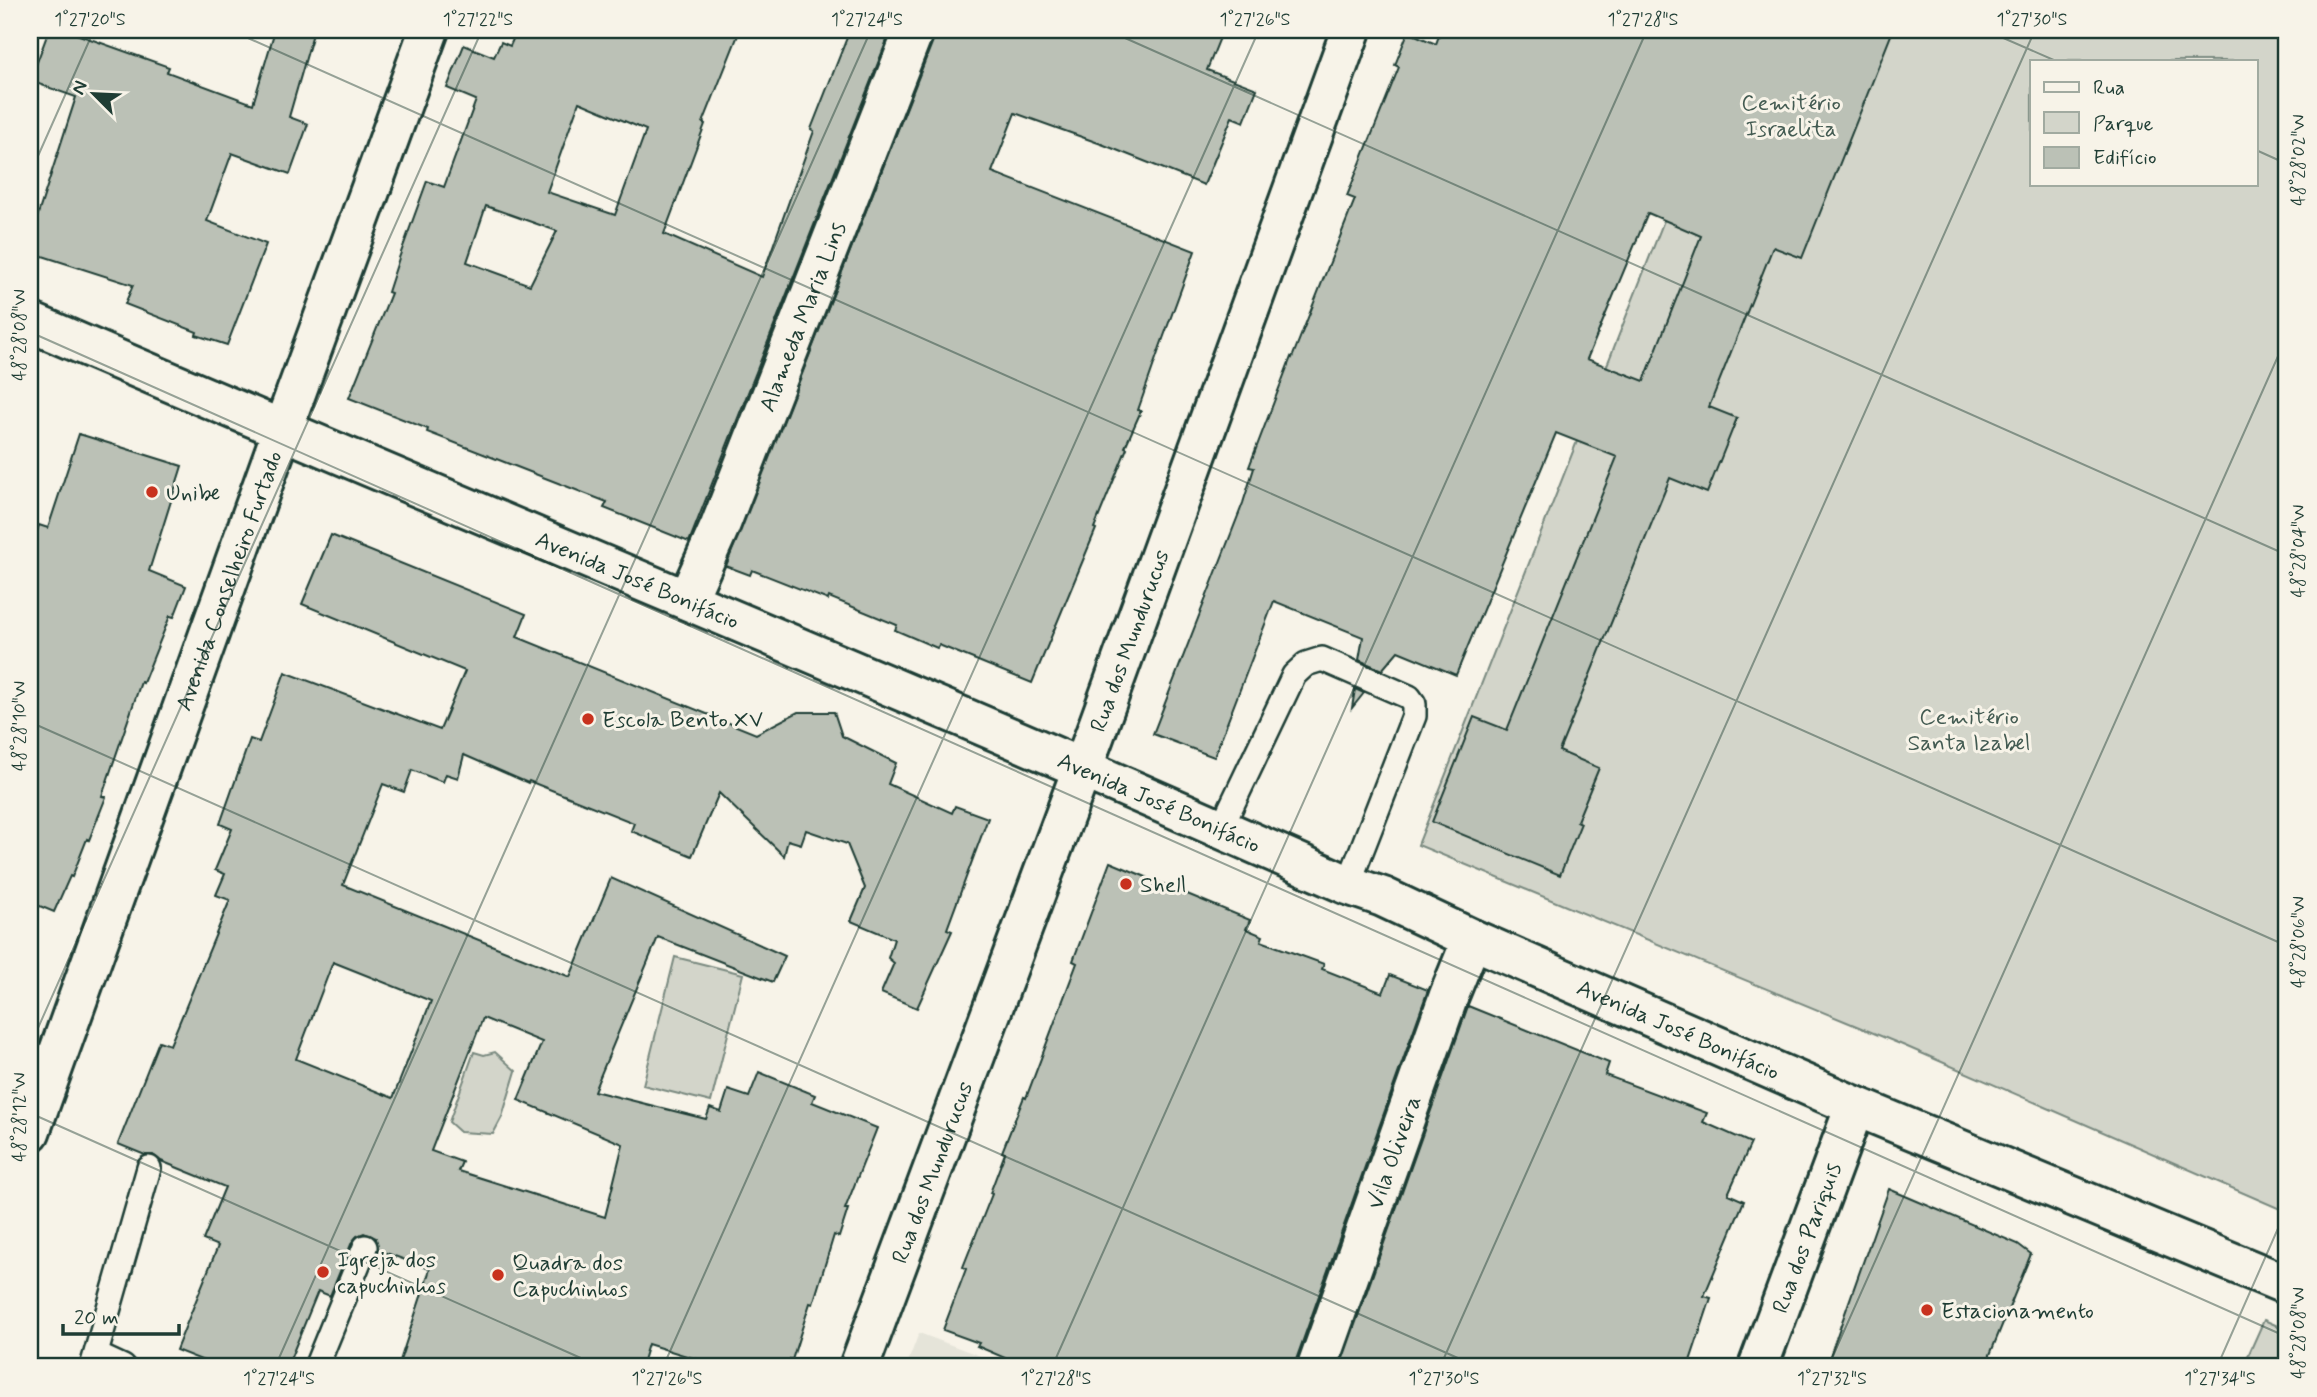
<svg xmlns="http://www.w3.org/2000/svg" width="2317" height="1397" viewBox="0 0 2317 1397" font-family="Mynerve,sans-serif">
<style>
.built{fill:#e5e4d9}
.green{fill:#d3d5ca;stroke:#79897f;stroke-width:2;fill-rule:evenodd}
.building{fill:#bbc1b6;stroke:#1f3d34;stroke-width:2;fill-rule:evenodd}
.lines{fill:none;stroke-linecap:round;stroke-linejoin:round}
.lane-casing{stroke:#1f3d34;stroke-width:28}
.street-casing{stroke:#1f3d34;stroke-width:44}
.secondary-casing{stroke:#1f3d34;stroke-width:44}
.lane{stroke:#f7f3e8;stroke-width:23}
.street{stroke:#f7f3e8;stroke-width:38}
.secondary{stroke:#f7f3e8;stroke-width:38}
.ticks{fill:none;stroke:#1f3d34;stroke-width:2;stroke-opacity:0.45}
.poi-dot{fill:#c8321e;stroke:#f7f3e8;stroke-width:2.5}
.labels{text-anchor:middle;stroke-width:6;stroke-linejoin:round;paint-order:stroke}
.park-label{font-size:23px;fill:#435b52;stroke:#f7f3e8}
.street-label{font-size:23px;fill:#1f3d34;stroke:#f7f3e8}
.poi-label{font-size:23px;fill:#1f3d34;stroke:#f7f3e8;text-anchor:start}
.neatline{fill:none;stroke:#1f3d34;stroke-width:2.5}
.ticks-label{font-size:18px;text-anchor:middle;fill:#1f3d34}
</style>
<rect width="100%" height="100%" fill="#f7f3e8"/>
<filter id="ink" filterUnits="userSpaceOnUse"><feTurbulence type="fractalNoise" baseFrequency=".0143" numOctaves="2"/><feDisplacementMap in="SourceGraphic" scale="14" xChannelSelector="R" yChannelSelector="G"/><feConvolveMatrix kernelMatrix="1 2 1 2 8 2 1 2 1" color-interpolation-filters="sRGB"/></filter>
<g filter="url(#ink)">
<path class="built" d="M919 1333 1010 1367H906Z"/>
<g class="green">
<path d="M1739 30H2287V1212L1905 1046 1418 845ZM2032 61H2256V184H2032Z"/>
<path d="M675 957 743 974 711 1102 643 1085Z"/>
<path d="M474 1052 484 1055 495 1052 516 1071 502 1117 493 1134 460 1132 449 1122Z"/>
<path d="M2264 1320 2287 1330V1367H2243Z"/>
</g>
<g class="building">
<path d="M49 30H65L169 67 167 72 253 104 275 30H314L289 117 308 124 290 174 232 153 207 221 266 244 227 345 196 335 197 332 125 304 133 285 30 252V239L76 97 30 81Z"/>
<path d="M517 30H740L703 123 705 124 664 234 762 277 814 131 811 129 850 30H891L689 542 604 508 607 502 427 432 428 429 349 398 391 293 388 292 399 258 427 181 444 187 476 100 447 88 464 45 494 57 501 42 510 46ZM579 102 646 130 615 215 547 192ZM486 206 557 231 530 285 467 262Z"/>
<path d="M935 30H1223L1207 70 1257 89 1244 122 1232 117 1204 185 1104 145 1015 113 992 172 1195 251 1160 347 1138 410 1141 411 1125 447 1127 448 1094 528 1096 529 1032 683 939 645 937 648 895 630 897 625 829 597 828 600 752 570 750 575 726 566 934 38Z"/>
<path d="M1441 30H1893L1802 258 1773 247 1709 407 1737 418 1707 493 1670 478 1559 751 1599 768 1577 821 1581 823 1560 875 1432 822 1474 717 1507 730 1617 457 1556 433 1456 675 1398 651 1382 670 1359 660 1363 637 1274 601 1214 757 1153 734 1243 503 1254 468 1249 467 1291 357 1292 358 1355 199 1347 196 1399 67 1395 65 1408 32 1436 44ZM1648 213 1701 236 1644 381 1587 359Z"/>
<path d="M79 434 182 466 149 571 186 586 174 617 170 616 143 683 141 682 102 796 106 797 89 840 87 839 72 877 70 876 54 912 30 902V553L39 525 48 528Z"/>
<path d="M331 535 526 614 517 637 756 734 798 712H834L842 736 896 763 888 784 952 813 955 806 988 818 947 929 952 931 917 1008 881 993 894 963 888 958 894 939 851 921 865 888 847 844 806 830 801 844 788 840 784 856 719 793 692 856 631 831 634 823 529 781 528 783 464 755 458 778 446 774 443 782 412 770 404 792 383 784 343 885 570 977 611 878 785 956 773 982 658 937 594 1091 706 1119 710 1108 721 1112 728 1090 749 1097 759 1072 815 1095 812 1102 877 1128 845 1209H848L839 1237 834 1235 813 1304 810 1303 792 1360 790 1359 787 1367H722L648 1344 641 1367H398L430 1269 378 1250 376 1238 364 1233 357 1236 352 1242 330 1296 318 1291 287 1367H219L176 1350 218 1246 203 1240 225 1187 161 1161 153 1155H145L118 1144 159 1041 170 1045 230 900 216 895 225 874 215 870 232 829 220 824 250 739 259 742 285 672 440 730 465 671 302 604ZM333 962 431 1001 393 1098 296 1059ZM483 1018 542 1042 518 1100 623 1144 605 1217 458 1171 462 1162 431 1151Z"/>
<path d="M1355 689 1364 693 1352 708Z"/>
<path d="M1110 862 1250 920 1246 929 1263 936 1261 941 1324 964 1322 969 1383 993 1390 975 1428 990 1296 1360V1367H1026L977 1346 979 1343 943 1330 966 1269 963 1267 992 1194 990 1193 1005 1153 1002 1152 1024 1097 1026 1098 1077 963 1073 961Z"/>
<path d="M1468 1006 1609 1063 1605 1075 1707 1113 1703 1122 1751 1143 1728 1194 1744 1201 1704 1296 1711 1298 1688 1367H1340Z"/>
<path d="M1889 1189 2018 1244 2031 1254 1985 1367H1826Z"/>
</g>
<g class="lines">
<g class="lane-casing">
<g id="lane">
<path d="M1221 828 1294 675 1306 664 1322 659 1409 697 1414 704V716L1348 885"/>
<path d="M97 1355 123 1367"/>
<path d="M92 1367 149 1168"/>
<path d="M316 1367 365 1247"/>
</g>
</g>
<g class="street-casing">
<g id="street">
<path id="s1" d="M687 600 720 526 914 30"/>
<path id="s2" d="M1317 1367 1448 998 1472 939"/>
</g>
</g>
<g class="secondary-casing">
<g id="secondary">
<path id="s3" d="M30 322C468 511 911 690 1348 885L1383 897 1472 939 1855 1106 2287 1285"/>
<path id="s4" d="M30 1132 282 431 429 30"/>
<path id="s5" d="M859 1367 1094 737 1351 30"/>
<path id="s6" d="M1758 1367 1855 1106"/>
</g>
</g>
<use href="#lane" class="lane"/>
<use href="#street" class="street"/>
<use href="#secondary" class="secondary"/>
</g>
</g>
<path class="ticks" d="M230 30 2287 946M1107 30 2287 555M1985 30 2056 61M2256 150 2287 164M30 174 94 30M30 332 2287 1337M30 722 1478 1367M30 1046 482 30M30 1113 601 1367M275 1367 871 30M663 1367 1259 30M1052 1367 1647 30M1440 1367 2035 30M1828 1367 2287 336M2217 1367 2287 1208"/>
<g class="poi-dot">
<circle cx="152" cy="492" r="7"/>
<circle cx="588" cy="719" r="7"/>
<circle cx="1126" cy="884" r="7"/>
<circle cx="323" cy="1272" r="7"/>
<circle cx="498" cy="1275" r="7"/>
<circle cx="1927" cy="1310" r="7"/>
</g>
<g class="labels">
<g class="park-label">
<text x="1791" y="110">Cemitério<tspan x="1791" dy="26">Israelita</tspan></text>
<text x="1969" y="724">Cemitério<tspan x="1969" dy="26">Santa Izabel</tspan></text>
</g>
<g class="street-label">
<text dy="8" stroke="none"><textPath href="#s1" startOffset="306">Alameda Maria Lins</textPath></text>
<text dy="8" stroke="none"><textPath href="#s4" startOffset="586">Avenida Conselheiro Furtado</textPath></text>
<text dy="8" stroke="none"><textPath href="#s3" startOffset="660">Avenida José Bonifácio</textPath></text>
<text dy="8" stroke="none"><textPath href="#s5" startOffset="775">Rua dos Mundurucus</textPath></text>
<text dy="8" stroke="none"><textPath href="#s3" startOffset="1227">Avenida José Bonifácio</textPath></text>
<text dy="8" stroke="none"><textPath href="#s3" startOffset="1794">Avenida José Bonifácio</textPath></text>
<text dy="8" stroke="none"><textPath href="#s2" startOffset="228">Vila Oliveira</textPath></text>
<text dy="8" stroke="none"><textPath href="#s5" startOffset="208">Rua dos Mundurucus</textPath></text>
<text dy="8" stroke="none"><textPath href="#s6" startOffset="138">Rua dos Pariquis</textPath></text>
</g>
<g class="poi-label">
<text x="166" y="500">Unibe</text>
<text x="602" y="727">Escola Bento XV</text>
<text x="1140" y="892">Shell</text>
<text x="337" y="1267">Igreja dos<tspan x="337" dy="26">capuchinhos</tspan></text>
<text x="512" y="1270">Quadra dos<tspan x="512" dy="26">Capuchinhos</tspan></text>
<text x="1941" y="1318">Estacionamento</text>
</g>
</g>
<rect width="2317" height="1397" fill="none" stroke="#f7f3e8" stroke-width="77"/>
<rect x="2030" y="60" width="228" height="126" fill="#f7f3e8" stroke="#a1aaa0" stroke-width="2"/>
<rect x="2044" y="82" width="35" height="10" fill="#f7f3e8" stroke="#a1aaa0" stroke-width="2"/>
<text x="2093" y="94" font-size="21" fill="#1f3d34">Rua</text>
<rect x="2044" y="112" width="35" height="21" fill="#d3d5ca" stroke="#a1aaa0" stroke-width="2"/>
<text x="2093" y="130" font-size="21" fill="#1f3d34">Parque</text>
<rect x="2044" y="147" width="35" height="21" fill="#bbc1b6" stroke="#a1aaa0" stroke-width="2"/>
<text x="2093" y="164" font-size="21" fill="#1f3d34">Edifício</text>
<g transform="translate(94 94) rotate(294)" stroke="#f7f3e8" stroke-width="5" paint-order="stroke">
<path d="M0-5L12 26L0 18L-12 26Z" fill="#1f3d34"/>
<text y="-10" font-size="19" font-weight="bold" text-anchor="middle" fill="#1f3d34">N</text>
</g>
<path d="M63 1324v10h116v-10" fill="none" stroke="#1f3d34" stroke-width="3.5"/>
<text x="74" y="1324" font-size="21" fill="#1f3d34" stroke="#f7f3e8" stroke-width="5" paint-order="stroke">20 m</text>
<rect x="38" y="38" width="2240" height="1320" class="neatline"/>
<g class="ticks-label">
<text x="90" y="25">1°27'20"S</text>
<text x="478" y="25">1°27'22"S</text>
<text x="867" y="25">1°27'24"S</text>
<text x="1255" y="25">1°27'26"S</text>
<text x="1643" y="25">1°27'28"S</text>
<text x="2032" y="25">1°27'30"S</text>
<text transform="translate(2298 160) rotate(-90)" y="6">48°28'02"W</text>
<text transform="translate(19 335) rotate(-90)" y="6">48°28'08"W</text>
<text transform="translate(2298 551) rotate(-90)" y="6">48°28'04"W</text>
<text transform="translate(19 726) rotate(-90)" y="6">48°28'10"W</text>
<text transform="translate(2298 942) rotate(-90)" y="6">48°28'06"W</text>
<text transform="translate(19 1117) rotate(-90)" y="6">48°28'12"W</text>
<text transform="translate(2298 1333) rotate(-90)" y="6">48°28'08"W</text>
<text x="279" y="1384">1°27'24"S</text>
<text x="667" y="1384">1°27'26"S</text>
<text x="1056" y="1384">1°27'28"S</text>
<text x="1444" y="1384">1°27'30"S</text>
<text x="1832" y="1384">1°27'32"S</text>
<text x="2220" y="1384">1°27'34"S</text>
</g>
</svg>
